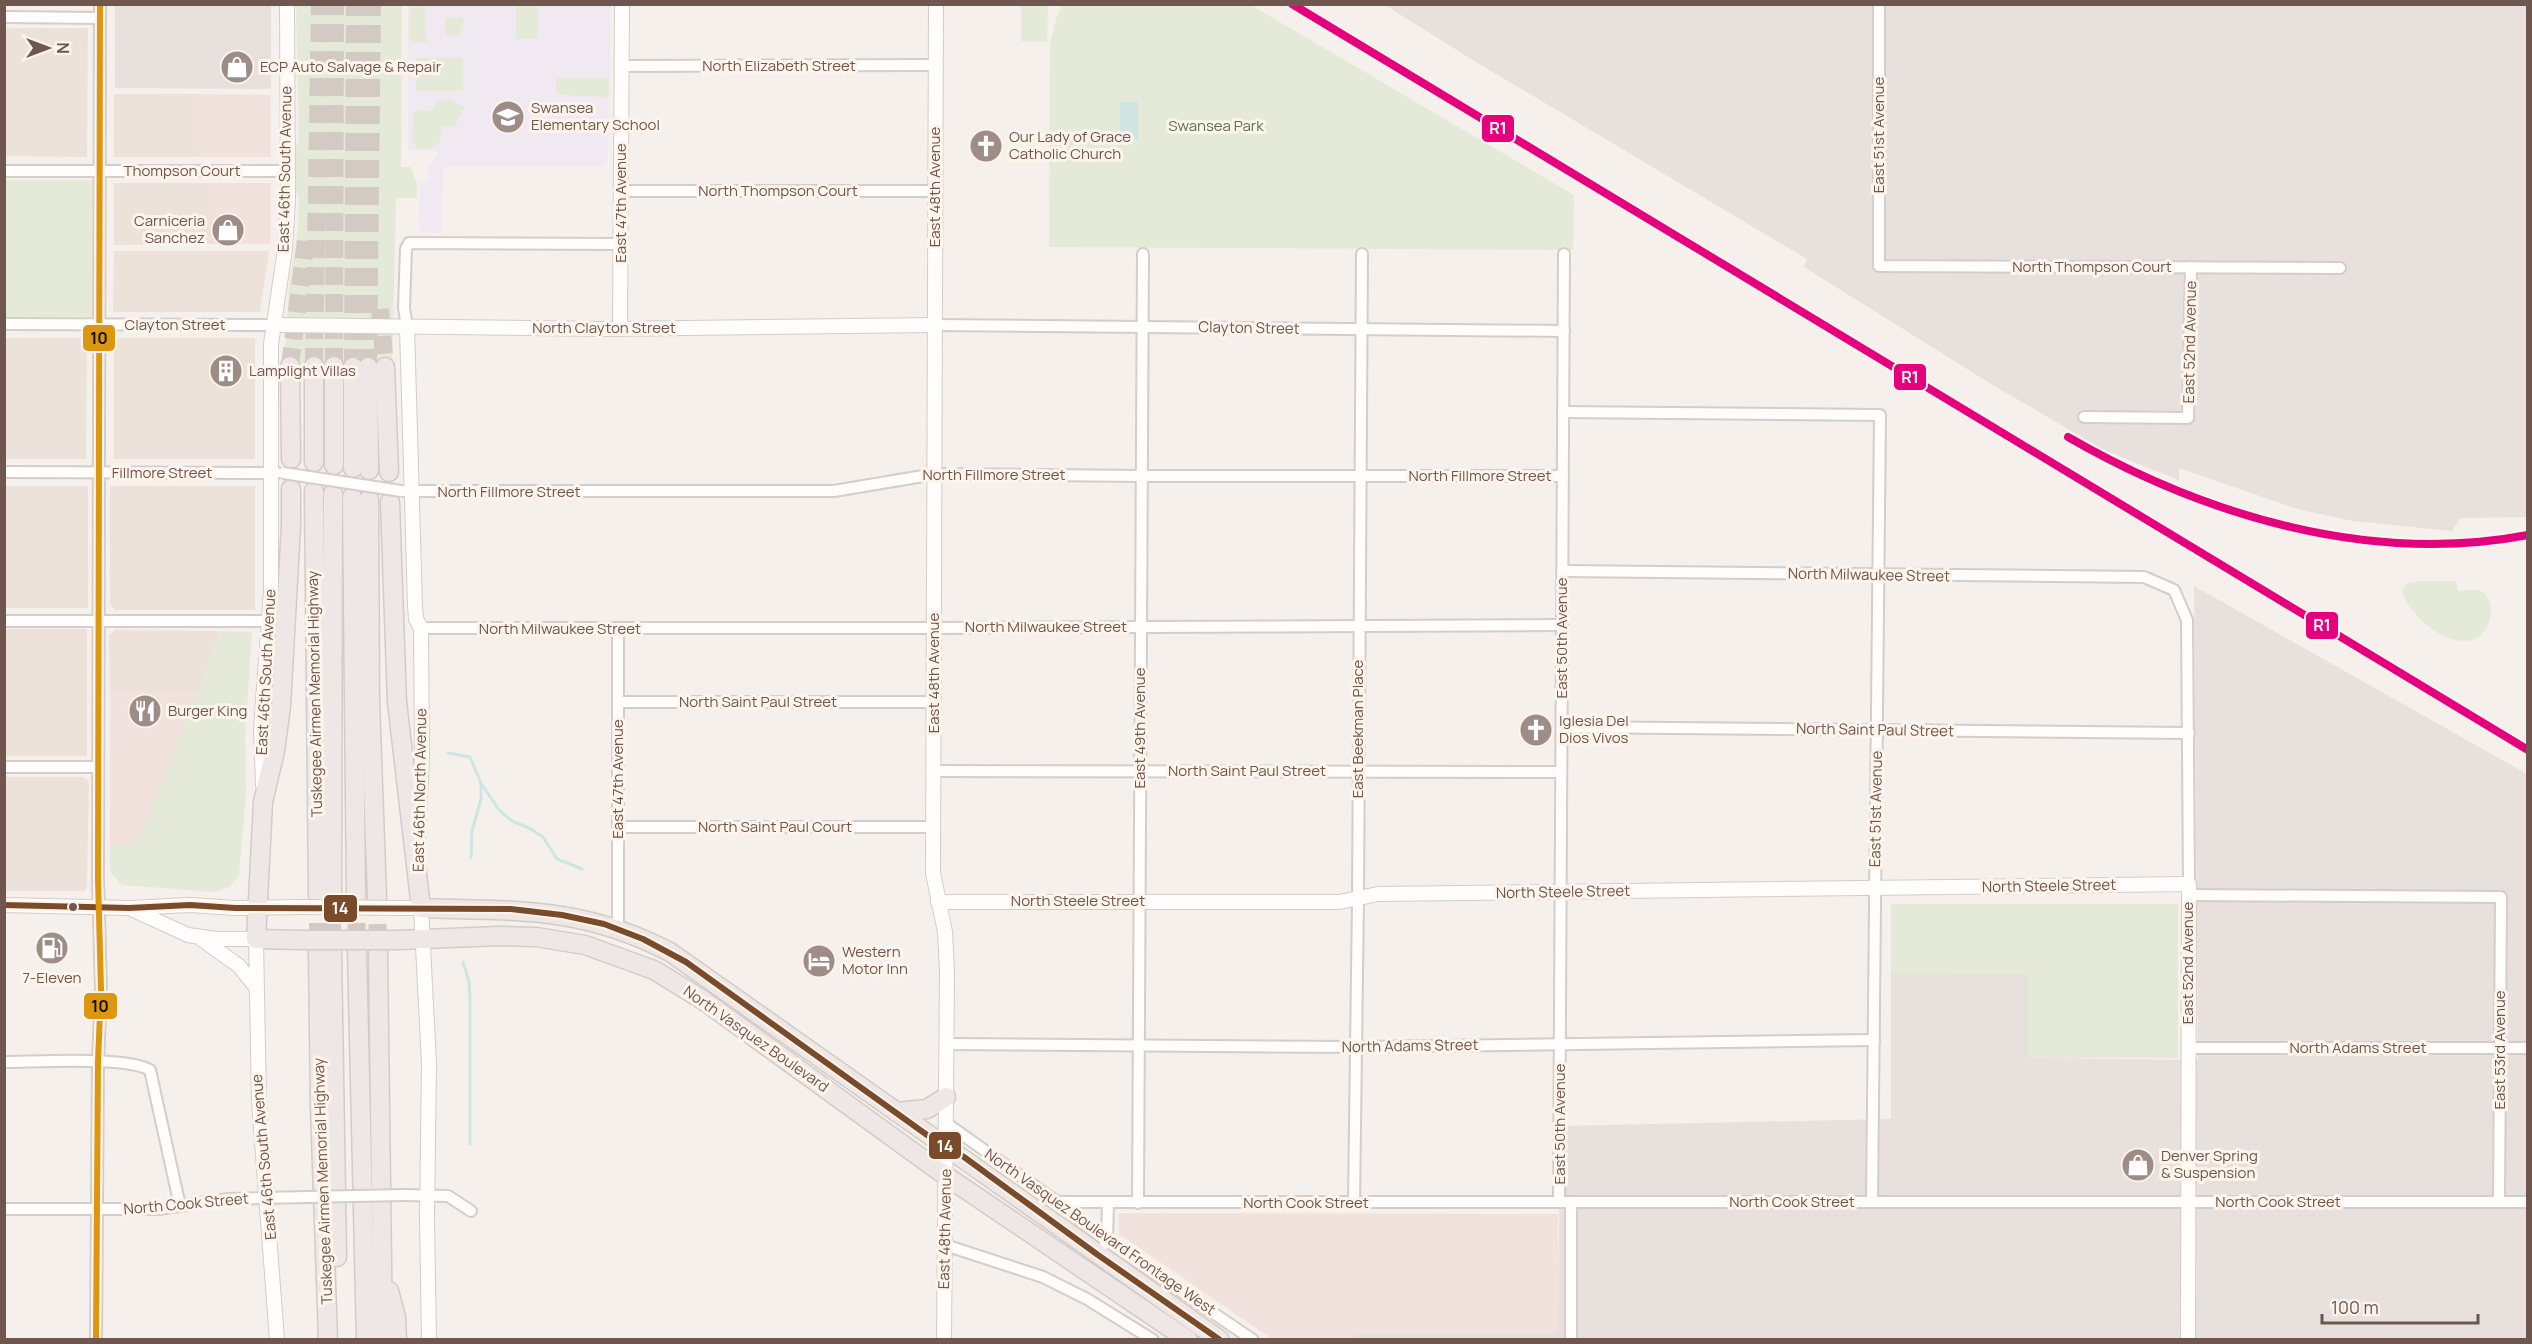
<svg xmlns="http://www.w3.org/2000/svg" width="2532" height="1344" viewBox="0 0 2532 1344" font-family="Manrope,sans-serif">
<style>
.residential{fill:#ede2d9}
.commercial{fill:#f2e2dd}
.industrial{fill:#e7e0dc}
.education{fill:#f1e9f1}
.green{fill:#e4ead7}
.water{fill:#cee5e3}
.lines{fill:none;stroke-linecap:round;stroke-linejoin:round}
.stream{stroke:#cee5e3;stroke-width:3}
.highway-tunnel{stroke:#d4cac4;stroke-width:18;stroke-dasharray:18 9;stroke-linecap:butt}
.street-casing{stroke:#d4cdc9;stroke-width:14}
.secondary-casing{stroke:#d4ccc8;stroke-width:16}
.highway-casing{stroke:#d3cbc7;stroke-width:21}
.street{stroke:#fefdfc;stroke-width:10}
.secondary{stroke:#fefdfc;stroke-width:14}
.highway{stroke:#efe7e5;stroke-width:18}
.street-bridge-casing{stroke:#d4cdc9;stroke-width:14;stroke-linecap:butt}
.secondary-bridge-casing{stroke:#d4ccc8;stroke-width:16;stroke-linecap:butt}
.highway-bridge-casing{stroke:#d3cbc7;stroke-width:21;stroke-linecap:butt}
.street-bridge{stroke:#fefdfc;stroke-width:10}
.secondary-bridge{stroke:#fefdfc;stroke-width:14}
.highway-bridge{stroke:#efe7e5;stroke-width:18}
.bus-1-casing{stroke:#fdf4ec;stroke-width:10}
.bus-2-casing{stroke:#fdf4ec;stroke-width:10}
.bus-1{stroke:#7a4b2a;stroke-width:6}
.bus-2{stroke:#dc9610;stroke-width:6}
.rail-1-casing{stroke:#fdf4ec;stroke-width:12}
.rail-1{stroke:#e5007d;stroke-width:8}
.bus-dot{fill:#6f564f;stroke:#fdf4ec;stroke-width:2}
.labels{text-anchor:middle;stroke-width:6;stroke-linejoin:round;paint-order:stroke}
.street-label{font-size:15px;fill:#6f564f;stroke:#fdf4ec}
.poi-label{font-size:15px;fill:#6f564f;stroke:#fdf4ec;text-anchor:start}
.park-label{font-size:15px;fill:#5b7448;stroke:#fdf4ec}
.line-badge{stroke:#fdf4ec;stroke-width:2}
.badge-label{font-size:16px;text-anchor:middle;font-weight:bold;fill:#fff}
.pale-badge-label{font-size:16px;text-anchor:middle;font-weight:bold;fill:#111}
</style>
<rect width="100%" height="100%" fill="#f5f0eb"/>
<g class="residential">
<path d="M5 28H88L87 157 5 156Z"/>
<rect x="114" y="94" width="84" height="63"/>
<path d="M114 183H214V244L114 245Z"/>
<path d="M114 251H269L260 312H113Z"/>
<path d="M5 338H87L86 459H5Z"/>
<rect x="114" y="338" width="141" height="121"/>
<rect x="5" y="486" width="83" height="122"/>
<path d="M110 486H255V610H115L110 605Z"/>
<rect x="5" y="629" width="82" height="127"/>
<path d="M115 630 220 631 199 691H110L109 635Z"/>
<path d="M4 777H84L89 782 87 887 84 891H5Z"/>
</g>
<g class="commercial">
<path d="M198 94 271 95V157H198Z"/>
<rect x="214" y="183" width="57" height="61"/>
<path d="M110 691H199L136 845H110Z"/>
<path d="M1119 1213 1558 1214V1334H1355L1354 1339H1272L1119 1234Z"/>
</g>
<g class="industrial">
<path d="M115 5H271V89L115 88Z"/>
<path d="M1385 5H2527V517L2460 518 2452 531 2353 521 2297 509 2179 468V480L2104 450 1991 384 1804 267 1807 259 1471 59Z"/>
<path d="M2194 586 2527 774V1339L1354 1340V1334H1558L1560 1126 1891 1119V973H2028V1058L2198 1060Z"/>
</g>
<path class="education" d="M408 5H611L608 159 601 166 443 167 441 233 419 231 420 182H428V167L439 152 408 150Z"/>
<g class="green">
<path d="M296 5H402L401 167H411L417 185V198H396L392 367 284 366 289 287 298 228 299 199 295 188 294 150 299 141Z"/>
<path d="M511 5H538V39H516V6Z"/>
<path d="M1021 5H1048L1047 42 1021 41Z"/>
<path d="M1049 5H1251L1574 195 1573 250 1049 247 1050 44 1056 19 1062 5Z"/>
<path d="M426 6 425 31 428 42 417 43 409 39 410 8Z"/>
<path d="M445 18H465L458 37 445 34Z"/>
<rect x="416" y="58" width="47" height="33"/>
<path d="M556 78H609V97L560 95 556 91Z"/>
<path d="M446 98 465 107 454 127H442L438 146 424 149 416 148 412 141 413 114 419 109 432 111 437 102Z"/>
<rect x="5" y="180" width="88" height="137"/>
<path d="M2419 581H2456L2458 591C2467 591 2478 587 2485 594 2498 607 2489 636 2472 640 2444 647 2408 614 2402 590L2408 583Z"/>
<path d="M220 631 252 632 245 737 246 794 239 875 229 887 214 892 122 885 110 872V845L136 844 199 691Z"/>
<path d="M1891 904H2178V1058H2028V974L1891 973Z"/>
</g>
<rect class="water" x="1120" y="102" width="18" height="37"/>
<g class="lines">
<g class="stream">
<path d="M448 753 470 757 481 783 499 810 512 821 529 828 543 837 557 859 582 869"/>
<path d="M471 858 472 831 481 799V784"/>
<path d="M463 962 469 982 470 999V1144"/>
</g>
<g class="highway-tunnel">
<path d="M380 309 385 367"/>
<path d="M290 366 306 241"/>
<path d="M314 366 320 4"/>
<path d="M334 366 335 4"/>
<path d="M353 367 355 4"/>
<path d="M368 367 372 4"/>
<path d="M318 896V951"/>
<path d="M332 896V951"/>
<path d="M356 896 357 951"/>
<path d="M377 897 378 951"/>
</g>
<g class="street-casing">
<g id="street">
<path d="M1879 4V266L2340 268"/>
<path d="M4 17 99 18"/>
<path d="M622 66 936 65"/>
<path d="M4 171H288"/>
<path d="M621 191H935"/>
<path d="M4 324 274 325"/>
<path d="M935 325 1564 331"/>
<path d="M407 327 404 308 406 249 409 243 621 244"/>
<path d="M1563 412 1880 415 1872 1202"/>
<path d="M2084 417 2188 418 2191 267"/>
<path d="M4 472 277 473"/>
<path d="M404 491H834L935 474 1142 476H1563"/>
<path d="M1562 571 2144 577 2174 590 2187 620 2189 884"/>
<path d="M4 621H269"/>
<path d="M421 628H934L1562 625"/>
<path d="M618 702H934"/>
<path d="M1562 727 2189 733"/>
<path d="M4 767H98"/>
<path d="M933 771 1561 772"/>
<path d="M618 827H933"/>
<path d="M2189 895 2501 897 2499 1202"/>
<path d="M618 929V629"/>
<path d="M946 1044 1355 1047 1874 1040"/>
<path d="M2188 1048H2528"/>
<path d="M4 1062C36 1062 126 1056 150 1070L180 1206"/>
<path d="M946 1123 1057 1202 1107 1241 1253 1340"/>
<path d="M404 1195 448 1196 471 1211"/>
<path d="M1057 1202H2528"/>
<path d="M1559 1202 1564 254"/>
<path d="M1138 1203 1143 254"/>
<path d="M1354 1203 1358 898 1362 254"/>
<path d="M4 1209H158L229 1199 307 1197"/>
<path d="M1105 1244 1107 1241 1108 1203"/>
<path d="M945 1245 1043 1277 1087 1299 1153 1340"/>
<path d="M96 1340 98 1062 101 989 98 879 100 4"/>
<path d="M1571 1340V1202"/>
</g>
</g>
<g class="secondary-casing">
<g id="secondary">
<path d="M936 4 933 873 945 932 947 972 944 1340"/>
<path d="M274 325 608 329 935 325"/>
<path d="M407 327 415 606 416 619 421 628 422 758 418 836"/>
<path d="M620 329 622 4"/>
<path d="M263 785 261 729 271 591V344L285 249 288 201 287 4"/>
<path d="M938 902H1339L1378 894 2189 884 2188 1340"/>
<path d="M4 905 129 908 190 905 235 908 302 907"/>
<path d="M129 908 188 935 216 939H256L259 1102 277 1340"/>
<path d="M398 908H421L429 1063 427 1218 429 1340"/>
<path d="M200 938 239 966 255 986"/>
</g>
</g>
<g class="highway-casing">
<g id="highway">
<path d="M290 366 291 459"/>
<path d="M334 366V465"/>
<path d="M353 367V468"/>
<path d="M368 367 369 470"/>
<path d="M385 367 389 472"/>
<path d="M314 462V366"/>
<path d="M291 489V526L281 706 275 751 263 802 256 939 302 940"/>
<path d="M314 491 318 896"/>
<path d="M352 497 356 896"/>
<path d="M369 499 370 702 377 897"/>
<path d="M390 502 397 702 421 908C516 911 582 906 670 952L1220 1340"/>
<path d="M332 896 333 494"/>
<path d="M399 940 499 936 536 937 585 945 654 970 703 1000 946 1176 1188 1340"/>
<path d="M318 951 320 1108 328 1340"/>
<path d="M332 951 337 1257"/>
<path d="M357 951 366 1340"/>
<path d="M378 951 383 1340"/>
<path d="M896 1112 927 1109 946 1097"/>
<path d="M389 1291 396 1317 397 1340"/>
</g>
</g>
<use href="#street" class="street"/>
<use href="#secondary" class="secondary"/>
<use href="#highway" class="highway"/>
<g class="street-bridge-casing">
<g id="street-bridge">
<path d="M283 473 401 491"/>
<path d="M307 1197 404 1195"/>
</g>
</g>
<g class="secondary-bridge-casing">
<path id="secondary-bridge" d="M302 907 398 908"/>
</g>
<g class="highway-bridge-casing">
<path id="highway-bridge" d="M302 940H399"/>
</g>
<use href="#street-bridge" class="street-bridge"/>
<use href="#secondary-bridge" class="secondary-bridge"/>
<use href="#highway-bridge" class="highway-bridge"/>
<g class="bus-1-casing">
<path id="bus-1" d="M4 905 129 908 190 905 235 908 511 909 562 915 604 924 643 939 686 962 927 1135 964 1157 1098 1255 1220 1340"/>
</g>
<g class="bus-2-casing">
<path id="bus-2" d="M96 1340 98 1062 101 989 98 879 100 4"/>
</g>
<use href="#bus-1" class="bus-1"/>
<use href="#bus-2" class="bus-2"/>
<g class="rail-1-casing">
<g id="rail-1">
<path d="M1292 4 2528 750"/>
<path d="M2068 437C2205 516 2370 565 2528 535"/>
</g>
</g>
<use href="#rail-1" class="rail-1"/>
</g>
<defs>
<g id="shop-disc" transform="scale(1.725)"><circle r="9.5" fill="#9e8c86" stroke="#fdf4ec"/><path d="M-5-2.5h2.3a2.7 3.5 0 0 1 5.4 0H5L5.5 6h-11ZM-1.5-2.5h3a1.5 2.3 0 0 0-3 0Z" fill="#fff"/></g>
<g id="school-disc" transform="scale(1.725)"><circle r="9.5" fill="#9e8c86" stroke="#fdf4ec"/><path d="M0-5L7-2L0 1L-7-2ZM-4 1L0 2.5L4 1V4Q0 6-4 4Z" fill="#fff"/></g>
<g id="church-disc" transform="scale(1.725)"><circle r="9.5" fill="#9e8c86" stroke="#fdf4ec"/><path d="M-1.2-6h2.4v3.5h3.3v2.4h-3.3V6h-2.4V-.1h-3.3v-2.4h3.3Z" fill="#fff"/></g>
<g id="building-disc" transform="scale(1.725)"><circle r="9.5" fill="#9e8c86" stroke="#fdf4ec"/><path d="M-4-6H4V6H1V3H-1V6H-4ZM-2.5-4.3h1.7v1.8h-1.7ZM.8-4.3h1.7v1.8H.8ZM-2.5-1h1.7V.8h-1.7ZM.8-1h1.7V.8H.8Z" fill="#fff"/></g>
<g id="restaurant-disc" transform="scale(1.725)"><circle r="9.5" fill="#9e8c86" stroke="#fdf4ec"/><path d="M-5-6h1v4h1v-4h1v4h1v-4h1v5L-1.5 .5V6h-2V.5L-5-1ZM5-6V6H3V1.5H1.5Q1.5-4 5-6Z" fill="#fff"/></g>
<g id="fuel-disc" transform="scale(1.725)"><circle r="9.5" fill="#9e8c86" stroke="#fdf4ec"/><path d="M-5.5-6h7V0h2V4h1.3V-2.5L3-4.5l.8-.8L6-3V5H2.5V1h-1V6h-7ZM-4.2-4.7v3.2H.2V-4.7Z" fill="#fff"/></g>
<g id="hotel-disc" transform="scale(1.725)"><circle r="9.5" fill="#9e8c86" stroke="#fdf4ec"/><path d="M-6-4.5h1.5V1H6V5H4.5V3h-9V5H-6ZM-4 0a1.8 1.8 0 1 1 3.6 0ZM.5 0V-2.5h3Q6-2.5 6 0Z" fill="#fff"/></g>
</defs>
<g fill-rule="evenodd">
<use href="#shop-disc" x="237" y="67"/>
<use href="#school-disc" x="508" y="117"/>
<use href="#church-disc" x="986" y="146"/>
<use href="#shop-disc" x="228" y="230"/>
<use href="#building-disc" x="226" y="371"/>
<use href="#restaurant-disc" x="145" y="711"/>
<use href="#church-disc" x="1536" y="730"/>
<use href="#fuel-disc" x="52" y="948"/>
<use href="#hotel-disc" x="819" y="961"/>
<use href="#shop-disc" x="2138" y="1165"/>
</g>
<circle class="bus-dot" cx="73" cy="907" r="5"/>
<g class="labels">
<g class="street-label">
<text x="779" y="71">North Elizabeth Street</text>
<text transform="translate(1879 135) rotate(-90)" y="5">East 51st Avenue</text>
<text transform="translate(285 169) rotate(-89)" y="5">East 46th South Avenue</text>
<text x="182" y="176">Thompson Court</text>
<text transform="translate(935 187) rotate(-90)" y="5">East 48th Avenue</text>
<text x="778" y="196">North Thompson Court</text>
<text transform="translate(621 203) rotate(-90)" y="5">East 47th Avenue</text>
<text x="2092" y="272">North Thompson Court</text>
<text x="175" y="330">Clayton Street</text>
<text x="604" y="333">North Clayton Street</text>
<text transform="translate(1249 328) rotate(1)" y="5">Clayton Street</text>
<text transform="translate(2190 342) rotate(-89)" y="5">East 52nd Avenue</text>
<text x="162" y="478">Fillmore Street</text>
<text x="994" y="480">North Fillmore Street</text>
<text x="1480" y="481">North Fillmore Street</text>
<text x="509" y="497">North Fillmore Street</text>
<text transform="translate(1869 575) rotate(1)" y="5">North Milwaukee Street</text>
<text x="1046" y="632">North Milwaukee Street</text>
<text x="560" y="634">North Milwaukee Street</text>
<text transform="translate(1562 638) rotate(-90)" y="5">East 50th Avenue</text>
<text transform="translate(266 672) rotate(-87)" y="5">East 46th South Avenue</text>
<text transform="translate(934 673) rotate(-90)" y="5">East 48th Avenue</text>
<text transform="translate(315 694) rotate(-91)" y="5">Tuskegee Airmen Memorial Highway</text>
<text x="758" y="707">North Saint Paul Street</text>
<text transform="translate(1140 728) rotate(-90)" y="5">East 49th Avenue</text>
<text transform="translate(1358 729) rotate(-90)" y="5">East Beekman Place</text>
<text transform="translate(1875 730) rotate(1)" y="5">North Saint Paul Street</text>
<text x="1247" y="776">North Saint Paul Street</text>
<text transform="translate(618 779) rotate(-90)" y="5">East 47th Avenue</text>
<text transform="translate(420 790) rotate(-89)" y="5">East 46th North Avenue</text>
<text transform="translate(1876 809) rotate(-89)" y="5">East 51st Avenue</text>
<text x="775" y="832">North Saint Paul Court</text>
<text transform="translate(2049 886) rotate(-1)" y="5">North Steele Street</text>
<text transform="translate(1563 892) rotate(-1)" y="5">North Steele Street</text>
<text x="1078" y="906">North Steele Street</text>
<text transform="translate(2188 963) rotate(-90)" y="5">East 52nd Avenue</text>
<text transform="translate(756 1039) rotate(35)" y="5">North Vasquez Boulevard</text>
<text transform="translate(1410 1046) rotate(-1)" y="5">North Adams Street</text>
<text x="2358" y="1053">North Adams Street</text>
<text transform="translate(2500 1050) rotate(-90)" y="5">East 53rd Avenue</text>
<text transform="translate(1560 1124) rotate(-90)" y="5">East 50th Avenue</text>
<text transform="translate(264 1157) rotate(-95)" y="5">East 46th South Avenue</text>
<text transform="translate(323 1181) rotate(-92)" y="5">Tuskegee Airmen Memorial Highway</text>
<text x="1792" y="1207">North Cook Street</text>
<text x="2278" y="1207">North Cook Street</text>
<text x="1306" y="1208">North Cook Street</text>
<text transform="translate(186 1204) rotate(-5)" y="5">North Cook Street</text>
<text transform="translate(945 1229) rotate(-89)" y="5">East 48th Avenue</text>
<text transform="translate(1100 1232) rotate(35)" y="5">North Vasquez Boulevard Frontage West</text>
</g>
<g class="poi-label">
<text x="260" y="72">ECP Auto Salvage &amp; Repair</text>
<text x="531" y="113">Swansea<tspan x="531" dy="17">Elementary School</tspan></text>
<text x="1009" y="142">Our Lady of Grace<tspan x="1009" dy="17">Catholic Church</tspan></text>
<text x="205" y="226" text-anchor="end">Carniceria<tspan x="205" dy="17">Sanchez</tspan></text>
<text x="249" y="376">Lamplight Villas</text>
<text x="168" y="716">Burger King</text>
<text x="1559" y="726">Iglesia Del<tspan x="1559" dy="17">Dios Vivos</tspan></text>
<text x="842" y="957">Western<tspan x="842" dy="17">Motor Inn</tspan></text>
<text x="52" y="983" text-anchor="middle">7-Eleven</text>
<text x="2161" y="1161">Denver Spring<tspan x="2161" dy="17">&amp; Suspension</tspan></text>
</g>
<g class="park-label">
<text x="1216" y="131">Swansea Park</text>
</g>
</g>
<g class="line-badge">
<rect x="1481" y="114" width="34" height="29" rx="6" fill="#e5007d"/>
<rect x="82" y="324" width="34" height="28" rx="6" fill="#dc9610"/>
<rect x="1893" y="363" width="34" height="28" rx="6" fill="#e5007d"/>
<rect x="2305" y="611" width="34" height="29" rx="6" fill="#e5007d"/>
<rect x="323" y="894" width="35" height="29" rx="6" fill="#7a4b2a"/>
<rect x="83" y="992" width="35" height="28" rx="6" fill="#dc9610"/>
<rect x="928" y="1131" width="34" height="29" rx="6" fill="#7a4b2a"/>
</g>
<g class="badge-label">
<text x="1498" y="134">R1</text>
<text x="1910" y="383">R1</text>
<text x="2322" y="631">R1</text>
<text x="340" y="914">14</text>
<text x="945" y="1152">14</text>
</g>
<g class="pale-badge-label">
<text x="99" y="344">10</text>
<text x="100" y="1012">10</text>
</g>
<rect width="2532" height="1344" fill="none" stroke="#6f564f" stroke-width="12"/>
<g transform="translate(48 48) rotate(90)" stroke="#fdf4ec" stroke-width="4.5" paint-order="stroke">
<path d="M0-4.5L10 22L0 15L-10 22Z" fill="#6f564f"/>
<text y="-9" font-size="16" font-weight="bold" text-anchor="middle" fill="#6f564f">N</text>
</g>
<path d="M2322 1314v9h156v-9" fill="none" stroke="#6f564f" stroke-width="3"/>
<text x="2331" y="1314" font-size="18" fill="#6f564f" stroke="#fdf4ec" stroke-width="4.5" paint-order="stroke">100 m</text>
</svg>
